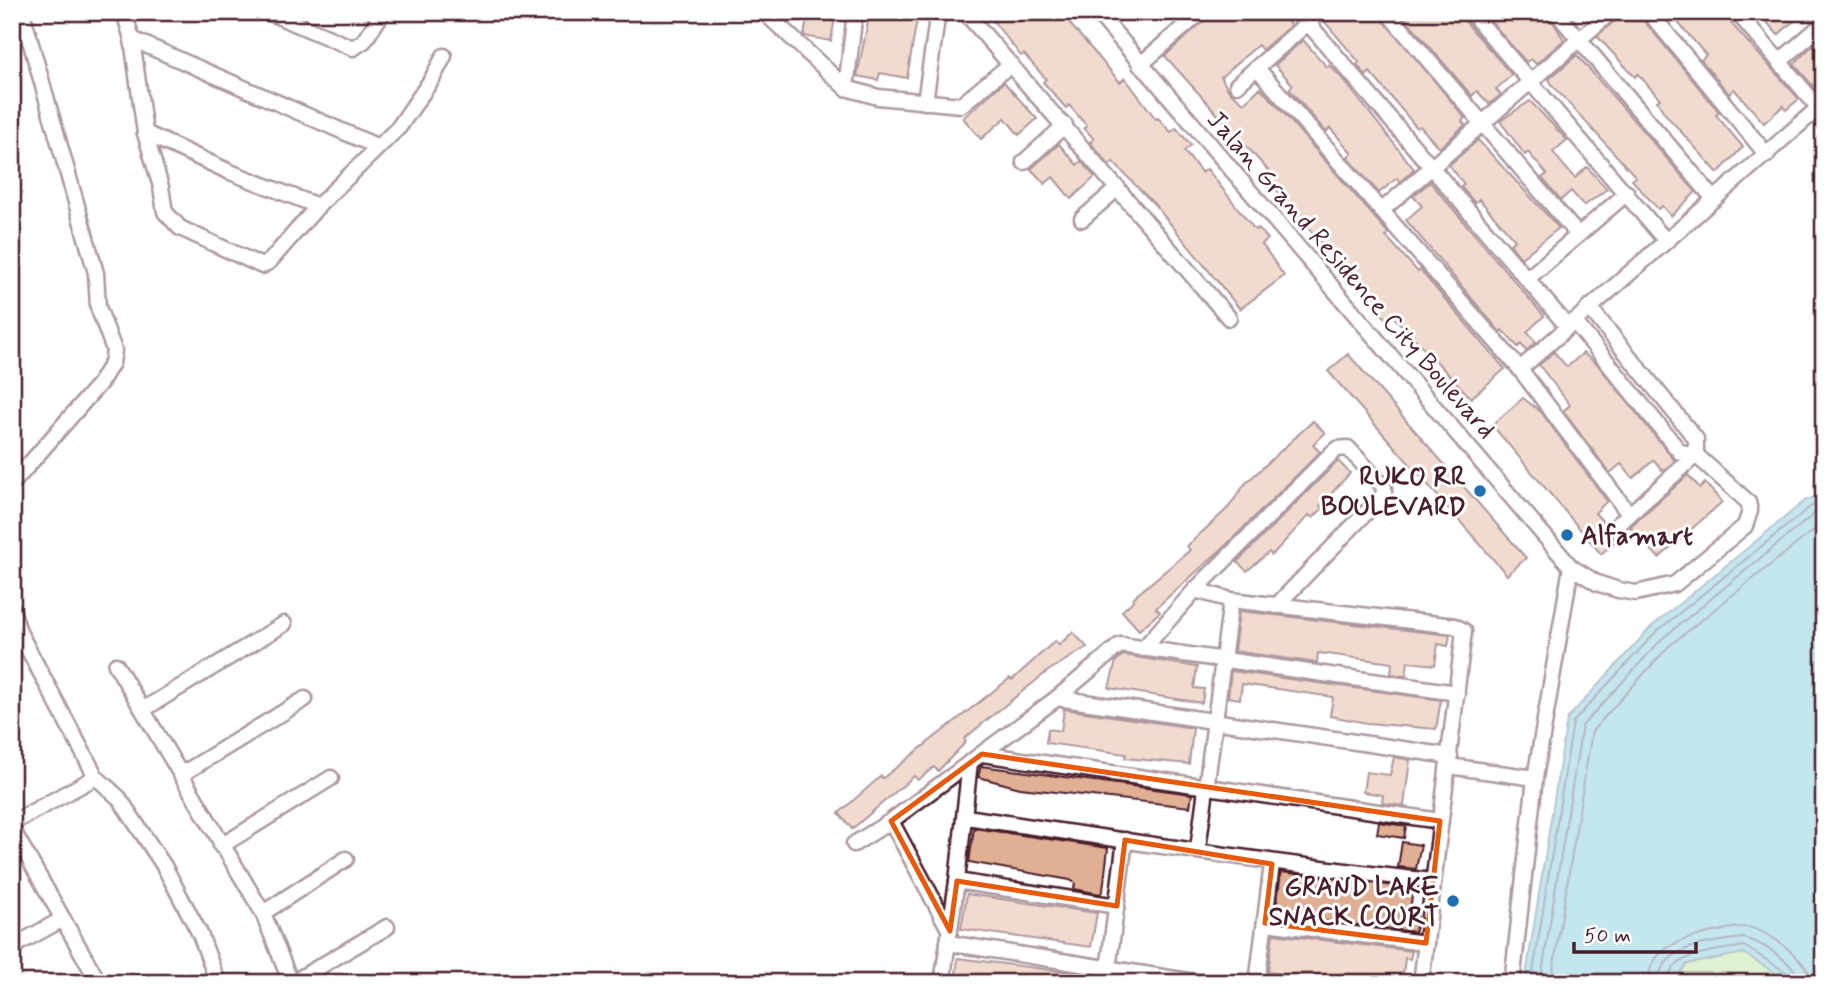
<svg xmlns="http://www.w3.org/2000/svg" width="1836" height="995" viewBox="0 0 1836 995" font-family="Mynerve,sans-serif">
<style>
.green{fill:#b8e09b;stroke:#818063;stroke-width:2}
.water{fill:#7dc8dc;stroke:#698495;stroke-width:2}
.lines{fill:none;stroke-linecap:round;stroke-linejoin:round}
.shore{stroke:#5e6372;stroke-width:2}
.building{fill:#e1af93;stroke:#4a1f2b;stroke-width:2}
.minor-casing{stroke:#4a1f2b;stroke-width:19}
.minor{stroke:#fff;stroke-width:14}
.marked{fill:none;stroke:#e8590c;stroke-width:5;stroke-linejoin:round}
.poi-dot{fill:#1f6fb2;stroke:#fff;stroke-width:2.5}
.labels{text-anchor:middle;stroke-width:6;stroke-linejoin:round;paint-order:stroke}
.street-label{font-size:26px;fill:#4a1f2b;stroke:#fff}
.poi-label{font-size:26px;font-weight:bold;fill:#4a1f2b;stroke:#fff;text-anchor:end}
</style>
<rect width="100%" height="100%" fill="#fff"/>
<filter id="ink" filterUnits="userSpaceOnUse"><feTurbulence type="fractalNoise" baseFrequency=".0143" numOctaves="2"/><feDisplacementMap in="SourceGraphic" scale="14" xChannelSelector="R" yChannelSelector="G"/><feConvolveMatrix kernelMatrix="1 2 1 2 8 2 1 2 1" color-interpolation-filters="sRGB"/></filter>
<g filter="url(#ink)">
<path class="green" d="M1744 953 1790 983H1672L1687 964Z"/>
<path class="water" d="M1824 494V983H1790L1744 953 1687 964 1672 983H1529L1526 975 1567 719 1651 627 1806 500Z"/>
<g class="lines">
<g class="shore">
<path d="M1535 983 1533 973 1573 722 1656 632 1810 507 1824 501"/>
<path d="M1544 983 1542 972 1582 726 1662 639 1814 514 1824 510"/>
<path d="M1554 983 1553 971 1592 731 1669 646 1824 522"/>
<path d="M1648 983C1649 946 1685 938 1714 932 1724 930 1735 926 1746 927 1766 928 1811 962 1812 983"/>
<path d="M1658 983C1660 944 1715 942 1743 938 1759 940 1800 966 1801 983"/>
<path d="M1667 983C1671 951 1719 951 1744 946L1789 974 1793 983"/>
</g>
</g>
<g class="building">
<path d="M808 12H836L831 41 804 36Z"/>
<path d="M870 12 918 13 907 78 880 73 878 80 857 76Z"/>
<path d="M986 12H1083L1070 24 1120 82 1125 78 1156 119 1158 118 1171 132 1176 128 1191 145 1184 151 1202 173 1207 169 1255 230 1258 228 1268 239 1262 244 1284 276 1240 309 1155 205 1113 162 1109 165 1090 142 1094 139 1084 128 1087 126 1069 105 1066 108 1043 82 1046 79 1024 54 1021 56Z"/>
<path d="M1213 12H1295L1286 20 1291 25 1262 50 1258 45 1221 77 1229 91 1244 103 1260 88 1274 102 1389 234 1386 236 1418 272 1420 270 1505 369 1471 398 1391 314 1386 319 1378 309 1383 305 1344 262 1340 265 1328 252 1269 181 1274 177 1165 56Z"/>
<path d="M1329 12H1378L1465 118 1462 121 1465 125 1439 148 1420 126 1417 128 1370 72 1366 76 1357 65 1359 62 1324 21Z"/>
<path d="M1400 12H1457L1512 75 1496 89 1501 95 1489 104 1477 91 1472 96Z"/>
<path d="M1492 12H1547L1564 40 1536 64 1531 59 1526 62 1487 17Z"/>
<path d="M1620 12H1633L1641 17 1719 112 1716 115 1743 147 1718 173 1665 114 1657 101 1660 99 1638 74 1635 77 1597 36 1617 19Z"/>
<path d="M1669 12H1721L1799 99 1786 110 1783 106 1764 123 1734 89 1729 94 1701 60 1706 55Z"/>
<path d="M1758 12H1804L1778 35Z"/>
<path d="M1303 40 1327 67 1329 65 1342 78 1414 169 1400 182 1397 178 1379 193 1347 157 1352 153 1330 128 1326 132 1289 89 1293 85 1275 65Z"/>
<path d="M1813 45 1824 57V92L1817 83 1813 86 1794 64Z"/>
<path d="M1577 55 1696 192 1671 216 1662 206 1658 209 1632 180 1636 177 1552 85 1549 79Z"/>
<path d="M1004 82 1037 119 1019 135 1005 118 981 139 963 118Z"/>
<path d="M1530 101 1567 140 1553 152 1564 166 1575 178 1587 167 1607 189 1584 206 1571 191 1561 200 1542 178 1547 174 1528 152 1525 155 1500 121Z"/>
<path d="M1478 140 1559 228 1521 258 1510 244 1515 240 1479 199 1475 203 1461 187 1464 184 1449 165Z"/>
<path d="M1059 144 1077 165 1081 161 1095 177 1071 199 1053 177 1045 184 1031 169Z"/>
<path d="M1430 182 1544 316 1527 332 1536 342 1526 351 1521 344 1518 347 1502 330 1500 332 1406 220 1422 206 1413 196Z"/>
<path d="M1554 352 1567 367 1583 353 1598 365 1675 461 1663 471 1654 460 1633 478 1621 464 1610 473 1563 411 1570 405 1539 365Z"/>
<path d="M1348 354 1526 558 1507 575 1328 371Z"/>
<path d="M1523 398 1541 412 1607 501 1595 513 1605 524V535L1618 539 1601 554 1492 425Z"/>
<path d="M1313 421 1325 433 1313 445 1320 452 1223 548 1156 608 1160 612 1139 630 1122 611 1134 600 1133 598 1190 550 1187 546 1228 508 1245 484Z"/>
<path d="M1338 461 1350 473 1320 506 1323 508 1313 518 1309 515 1272 555 1269 552 1247 571 1237 562Z"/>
<path d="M1688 475 1700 488 1705 483 1722 502 1659 558 1630 527Z"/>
<path d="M1239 611 1274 615 1450 635 1448 646 1438 644 1435 665 1408 662 1406 676 1391 674 1392 663 1327 654 1318 653 1317 663 1234 651Z"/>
<path d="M1073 632 1087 647 1048 671 993 715 964 739 966 742 938 771 934 767 918 780 914 776 852 829 839 813 881 776 883 778 1001 685 1010 678 1012 680 1055 641 1059 645Z"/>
<path d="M1123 655 1197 667 1194 688 1204 689 1202 703 1109 688 1116 661Z"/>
<path d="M1231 671 1441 700 1436 729 1367 723 1330 716 1333 697 1242 684 1240 699 1228 697Z"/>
<path d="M1064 709 1193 728 1189 764 1125 758 1126 754 1046 743 1048 729 1061 731Z"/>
<path d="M1394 757 1410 760 1404 806 1382 803 1383 795 1363 792 1366 772 1390 775Z"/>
<path d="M981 766 1192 794 1190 807 1020 788 978 777Z"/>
<path d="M1379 822 1406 826 1404 838 1377 834Z"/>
<path d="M974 828 1108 848 1103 890 1100 894 1074 889 1075 883 1070 880 969 862Z"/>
<path d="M1402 842 1421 845 1416 869 1398 867Z"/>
<path d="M1281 872 1413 888 1410 911 1418 912 1415 932 1275 915Z"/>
<path d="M967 894 1097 913 1091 947 961 929Z"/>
<path d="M1273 934 1412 951 1410 959 1405 958 1402 983H1351L1313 974V977L1293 976 1268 972Z"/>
<path d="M958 958 1091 975V983H955Z"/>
</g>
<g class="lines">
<g class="minor-casing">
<g id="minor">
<path d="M124 12 132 39 145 133 161 187 165 212 180 228 262 266 270 261 318 206 399 127 432 79 444 56"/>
<path d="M268 12 353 48 364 41 383 12"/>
<path d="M764 12 846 88 878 97 961 105 1011 64"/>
<path d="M965 12 1229 318"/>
<path d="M1097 12 1571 567 1597 583 1618 590 1636 593 1675 584 1745 526 1750 511 1748 502 1696 455 1680 452 1574 321"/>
<path d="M1387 12 1578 235"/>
<path d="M1471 12 1666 241"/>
<path d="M1556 12 1714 199"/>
<path d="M1649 12 1767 155"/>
<path d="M1737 12 1824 114"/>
<path d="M1308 23 1568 327"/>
<path d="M132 39 376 146"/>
<path d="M1779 62 1824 23"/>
<path d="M1140 65 1201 12"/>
<path d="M1257 68 1520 369 1629 514"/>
<path d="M1237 85 1320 12"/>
<path d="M846 88 855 12"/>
<path d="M925 102 938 12"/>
<path d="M145 133 230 172 318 206"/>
<path d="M1024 162 1065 125"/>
<path d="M1381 211 1611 12"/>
<path d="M1082 219 1118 188"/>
<path d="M1527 279 1627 193"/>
<path d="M1589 307 1696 439V455L1613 529"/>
<path d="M1520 369 1824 103"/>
<path d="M12 484 100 383 112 363 114 350 98 307 96 273 22 12"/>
<path d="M1195 590 1231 600 1455 626 1464 631 1421 983"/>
<path d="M12 609 19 632 96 777 119 798 164 866 200 934 218 983"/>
<path d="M1143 649 1195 590 1332 453 1337 449 1348 448 1384 487V494L1276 606"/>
<path d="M116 665 263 913 291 983"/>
<path d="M1057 698 1450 756"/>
<path d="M144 709 284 624"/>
<path d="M982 754 1440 821"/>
<path d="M1449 766 1535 778"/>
<path d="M182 774 305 699"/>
<path d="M966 817C1121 840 1276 864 1433 881"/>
<path d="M891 821 950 931"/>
<path d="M12 823 96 777"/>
<path d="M12 829 99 983"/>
<path d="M854 844 891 821 1057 698 1120 645 1457 693"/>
<path d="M221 846 331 778"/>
<path d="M1198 849 1231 600"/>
<path d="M957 881 1117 906"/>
<path d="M263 913 346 859"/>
<path d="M1265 923 1426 943"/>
<path d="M948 943 1201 983"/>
<path d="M12 947 63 919"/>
<path d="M1108 970 1125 840"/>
<path d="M292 983 387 927"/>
<path d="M942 983 957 881 970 762"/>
<path d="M1257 983 1272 864"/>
<path d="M1512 983 1535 778 1571 567"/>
</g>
</g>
<use href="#minor" class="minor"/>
</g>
</g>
<path d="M0 0H1836V995H0ZM982 754 1440 821 1426 943 1265 923 1272 864 1125 840 1117 906 957 881 950 931 891 821Z" fill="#fff" fill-opacity=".55" fill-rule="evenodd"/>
<path class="marked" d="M982 754 1440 821 1426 943 1265 923 1272 864 1125 840 1117 906 957 881 950 931 891 821Z"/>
<g class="poi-dot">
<circle cx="1480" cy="491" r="7"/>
<circle cx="1567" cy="535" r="7"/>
<circle cx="1453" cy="901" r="7"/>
</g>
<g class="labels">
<g class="street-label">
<text transform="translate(1352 274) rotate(49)" y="9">Jalan Grand Residence City Boulevard</text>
</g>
<g class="poi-label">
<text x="1466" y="485">RUKO RR<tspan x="1466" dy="30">BOULEVARD</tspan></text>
<text x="1581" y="544" text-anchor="start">Alfamart</text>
<text x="1439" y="895">GRAND LAKE<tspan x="1439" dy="30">SNACK COURT</tspan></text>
</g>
</g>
<rect width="1836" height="995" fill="none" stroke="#fff" stroke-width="42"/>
<rect x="21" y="21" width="1794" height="953" fill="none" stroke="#4a1f2b" stroke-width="2.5" filter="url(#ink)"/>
<path d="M1574 942v10h122v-10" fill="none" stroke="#4a1f2b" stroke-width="3.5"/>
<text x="1584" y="942" font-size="21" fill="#4a1f2b" stroke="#ffffff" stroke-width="5" paint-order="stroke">50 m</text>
</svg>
